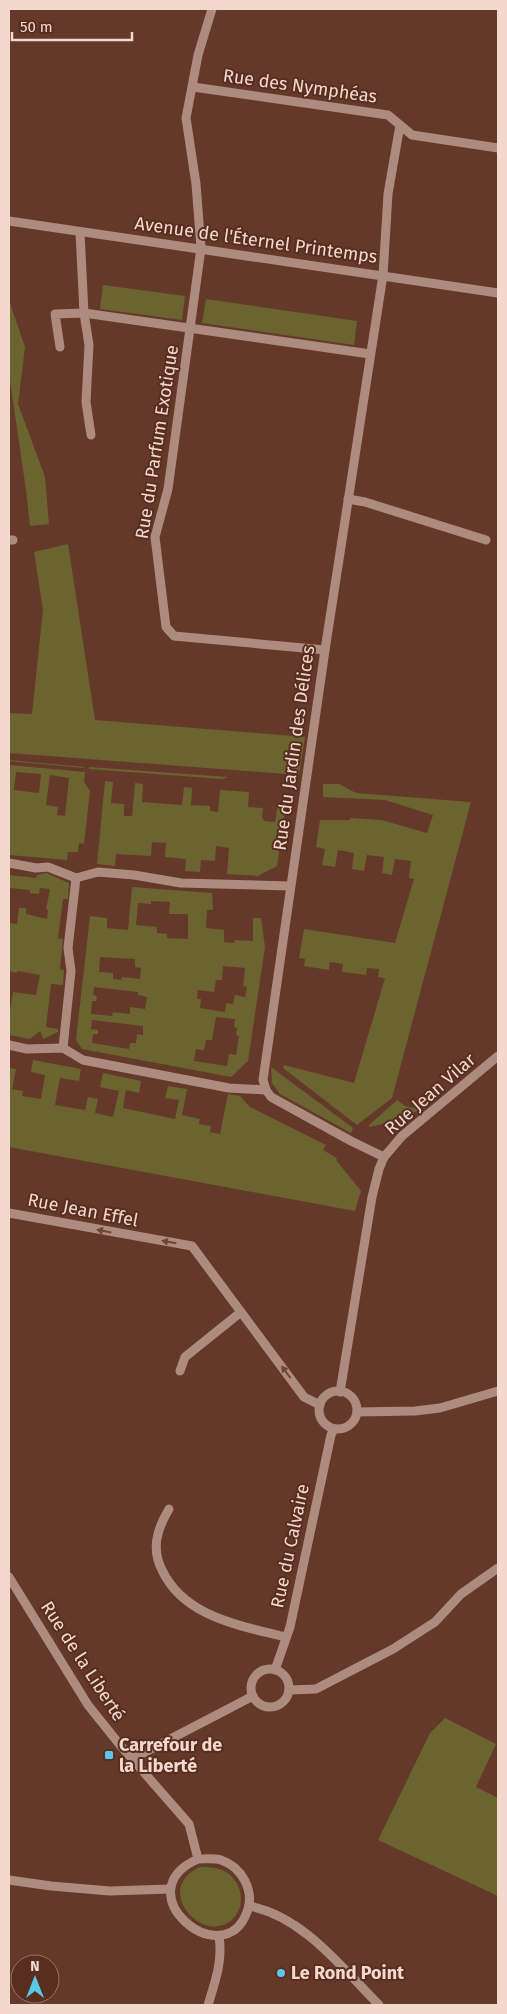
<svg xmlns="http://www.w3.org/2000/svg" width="507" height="2014" viewBox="0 0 507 2014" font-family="'Fira Sans',sans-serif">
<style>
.green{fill:#6b6330;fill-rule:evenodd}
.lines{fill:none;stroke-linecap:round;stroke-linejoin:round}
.minor{stroke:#ae8b7f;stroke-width:9}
.oneway{fill:#6e4538}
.poi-dot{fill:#5bc8e7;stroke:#582e20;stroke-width:2}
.labels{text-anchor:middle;stroke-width:4;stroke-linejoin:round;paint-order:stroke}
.street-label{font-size:18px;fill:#f3d8ce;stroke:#582e20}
.poi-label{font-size:18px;font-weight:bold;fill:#f3d8ce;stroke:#582e20;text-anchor:start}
</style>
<rect width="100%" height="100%" fill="#64392a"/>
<g class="green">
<path d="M103 285 185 296 182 320 100 309Z"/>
<path d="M206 299 357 321 354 345 202 323Z"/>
<path d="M9 300 25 347 18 404 45 477 49 524 30 526 26 490 9 374Z"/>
<path d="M68 544 95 720 305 737 299 775 9 753V713L32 714 43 610 34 552Z"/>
<path d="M9 760 84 767 83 768 9 761Z"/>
<path d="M9 765 85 772 84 782 90 791 84 844 79 843 78 852H68L67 860 9 855ZM16 772 41 774 39 793 14 790ZM50 775 69 778 65 816 57 815 58 807 46 805Z"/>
<path d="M89 767 228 777 222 779 89 769Z"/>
<path d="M105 781 113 782 111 803 124 804V816H132L135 783 143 784 142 802 182 805 184 787 192 788 191 805 210 806V811L218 812 220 790 249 792 248 807 263 808 262 817 264 821 275 822 278 804 286 805 277 866 258 876 227 874 229 848 216 846 215 861 201 860 200 872 185 871 186 859 165 857 166 843 152 842 151 856 116 854 115 866 97 864Z"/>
<path d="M323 784H339L356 793 471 802 392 1098 357 1125 283 1068 284 1065 354 1083 385 978 378 977 379 969 367 968 366 975 342 972 343 964 330 962 329 970 304 966 305 959 299 958 304 929 395 943 414 879 409 878 411 861 395 859 392 875 382 873 384 857 367 855 364 871 352 869 354 853 338 850 335 867 322 865 325 849 316 847 320 820H350V818L382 820 427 833 433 815 385 800 323 797Z"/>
<path d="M46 873 69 883 68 899H63L58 938 63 939 60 969 64 970 63 985 51 984 46 1027 58 1029V1032L43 1039 40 1031 30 1039 9 1035V1016L13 992 36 995 40 975 18 971 17 973 9 971V923L17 924 19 908H26V914L47 919 48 910 46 909 50 889 40 888 39 894 30 893V890L10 888 9 892V875L36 878 37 875Z"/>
<path d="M132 887 212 893 213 910H207L206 928 224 930V942L234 943 235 940 253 941V918H261L265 947 248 1061 231 1077 82 1049 76 1040 90 916 107 918V928L128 930ZM151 901 170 902 169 914H188V939L167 938V934L157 933V927L136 925 138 903 151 904ZM100 957 135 959V967L141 968 140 979 122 977 121 980 113 979V973L99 972ZM223 966 245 968 243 986 247 987 245 997 235 995 233 1004 226 1003 225 1012 200 1008 201 999H197L198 990 214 992 216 980H222ZM94 987 138 992V995L147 997 145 1009 130 1007V1014L113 1012 112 1016 91 1014 92 1001H96L97 996 93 995ZM216 1017 235 1019 234 1027 237 1028 236 1035 239 1036 236 1055 229 1054 227 1066 194 1061 196 1049 204 1050 206 1040H212ZM92 1020 143 1026V1035L137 1034 136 1043H130L129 1049 92 1043 93 1034H98V1030L91 1029Z"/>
<path d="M33 1060 81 1069 79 1081 60 1078 55 1105 85 1110 88 1097 98 1099 95 1113 113 1117 119 1091 100 1087 103 1073 141 1081 139 1093 126 1090 123 1108 175 1119 179 1100 165 1098 168 1086 187 1089 182 1115 200 1119 199 1124 211 1126 210 1132 220 1134 228 1094 240 1096 250 1107 326 1145 323 1150 337 1158 336 1160 361 1191 355 1211 9 1147V1068L16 1069 12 1089 23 1091 22 1096 41 1099 45 1075 31 1072Z"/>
<path d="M271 1067 353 1128 351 1133 280 1094 272 1083Z"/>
<path d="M397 1100 405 1106 419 1109 405 1119 369 1127V1125Z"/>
<path d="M445 1718 496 1744 476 1787 498 1798V1896L378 1840 430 1733Z"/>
<path d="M200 1867C208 1867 215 1867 222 1870 239 1877 247 1900 236 1915 209 1952 149 1890 200 1867Z"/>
</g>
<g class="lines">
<g class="minor">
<path d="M212 9 198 55 186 118 196 184 201 248 168 489 155 537 166 627 174 636 325 650"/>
<path d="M193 87 388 115 412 135 498 148"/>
<path d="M9 221 498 293"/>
<path d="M80 232 84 313 370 354"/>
<path d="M60 347 55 314 84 313 89 345 86 402 91 435"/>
<path d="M348 499 365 502 486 540"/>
<path d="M9 540H13"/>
<path d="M9 863 36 868 48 867 76 878 98 872 134 875 181 883 290 886"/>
<path d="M9 1045 27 1049 63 1048 83 1060 229 1088 266 1090"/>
<path d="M63 1048 71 971 68 948 76 878"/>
<path d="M384 1157 351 1141 271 1097 266 1090 263 1080 325 650 383 275 388 194 400 125"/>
<path d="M9 1213 192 1246 304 1397 320 1405"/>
<path d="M180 1371 185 1357 241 1312"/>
<circle cx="338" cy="1410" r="19"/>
<path d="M340 1392 372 1197 379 1169 384 1157 402 1136 498 1056"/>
<path d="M357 1412 415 1411 440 1408 498 1391"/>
<path d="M169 1509C157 1529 151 1549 162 1570 184 1617 239 1625 285 1637"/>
<path d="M9 1577 88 1705 120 1745 189 1824 198 1859"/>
<circle cx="270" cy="1688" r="19"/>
<path d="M275 1670 290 1627 331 1435 334 1429"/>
<path d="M289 1690 316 1689 393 1649 435 1622 461 1594 498 1568"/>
<path d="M132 1759 253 1696"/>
<path d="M198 1859C206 1859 214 1858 221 1860 242 1867 255 1891 247 1912 223 1976 123 1892 198 1859Z"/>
<path d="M9 1880 51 1886 110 1891 170 1889"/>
<path d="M249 1906C303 1916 342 1968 379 2005"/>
<path d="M208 2005C215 1982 223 1961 219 1936"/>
</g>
</g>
<defs><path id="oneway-solid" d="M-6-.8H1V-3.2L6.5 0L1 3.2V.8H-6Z" transform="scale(1.25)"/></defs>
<g class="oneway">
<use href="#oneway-solid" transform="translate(104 1231) rotate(-169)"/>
<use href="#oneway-solid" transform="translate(169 1242) rotate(-170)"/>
<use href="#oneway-solid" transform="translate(286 1372) rotate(-127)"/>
</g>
<g class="poi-dot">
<rect x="104" y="1750" width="10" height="10" rx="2.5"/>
<circle cx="281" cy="1973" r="5"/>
</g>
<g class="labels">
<g class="street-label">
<text transform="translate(300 86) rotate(8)" y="6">Rue des Nymphéas</text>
<text transform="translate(256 240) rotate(8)" y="6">Avenue de l'Éternel Printemps</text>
<text transform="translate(157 442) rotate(-81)" y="6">Rue du Parfum Exotique</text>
<text transform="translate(294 748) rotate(-82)" y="6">Rue du Jardin des Délices</text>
<text transform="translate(430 1094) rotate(-41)" y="6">Rue Jean Vilar</text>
<text transform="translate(83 1210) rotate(11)" y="6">Rue Jean Effel</text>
<text transform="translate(290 1546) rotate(-78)" y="6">Rue du Calvaire</text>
<text transform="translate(83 1661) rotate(57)" y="6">Rue de la Liberté</text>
</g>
<g class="poi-label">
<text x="119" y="1751">Carrefour de<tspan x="119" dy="21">la Liberté</tspan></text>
<text x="291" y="1979">Le Rond Point</text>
</g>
</g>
<rect width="507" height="2014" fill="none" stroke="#f3d8ce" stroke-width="20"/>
<g transform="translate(35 1979)"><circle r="24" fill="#582e20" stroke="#967266"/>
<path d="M0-4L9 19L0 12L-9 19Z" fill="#5bc8e7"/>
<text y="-8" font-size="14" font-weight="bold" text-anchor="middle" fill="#f3d8ce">N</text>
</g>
<path d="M12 32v8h120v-8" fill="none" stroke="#f3d8ce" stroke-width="2.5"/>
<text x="20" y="32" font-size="15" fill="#f3d8ce" stroke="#582e20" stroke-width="4" paint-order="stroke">50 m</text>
</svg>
